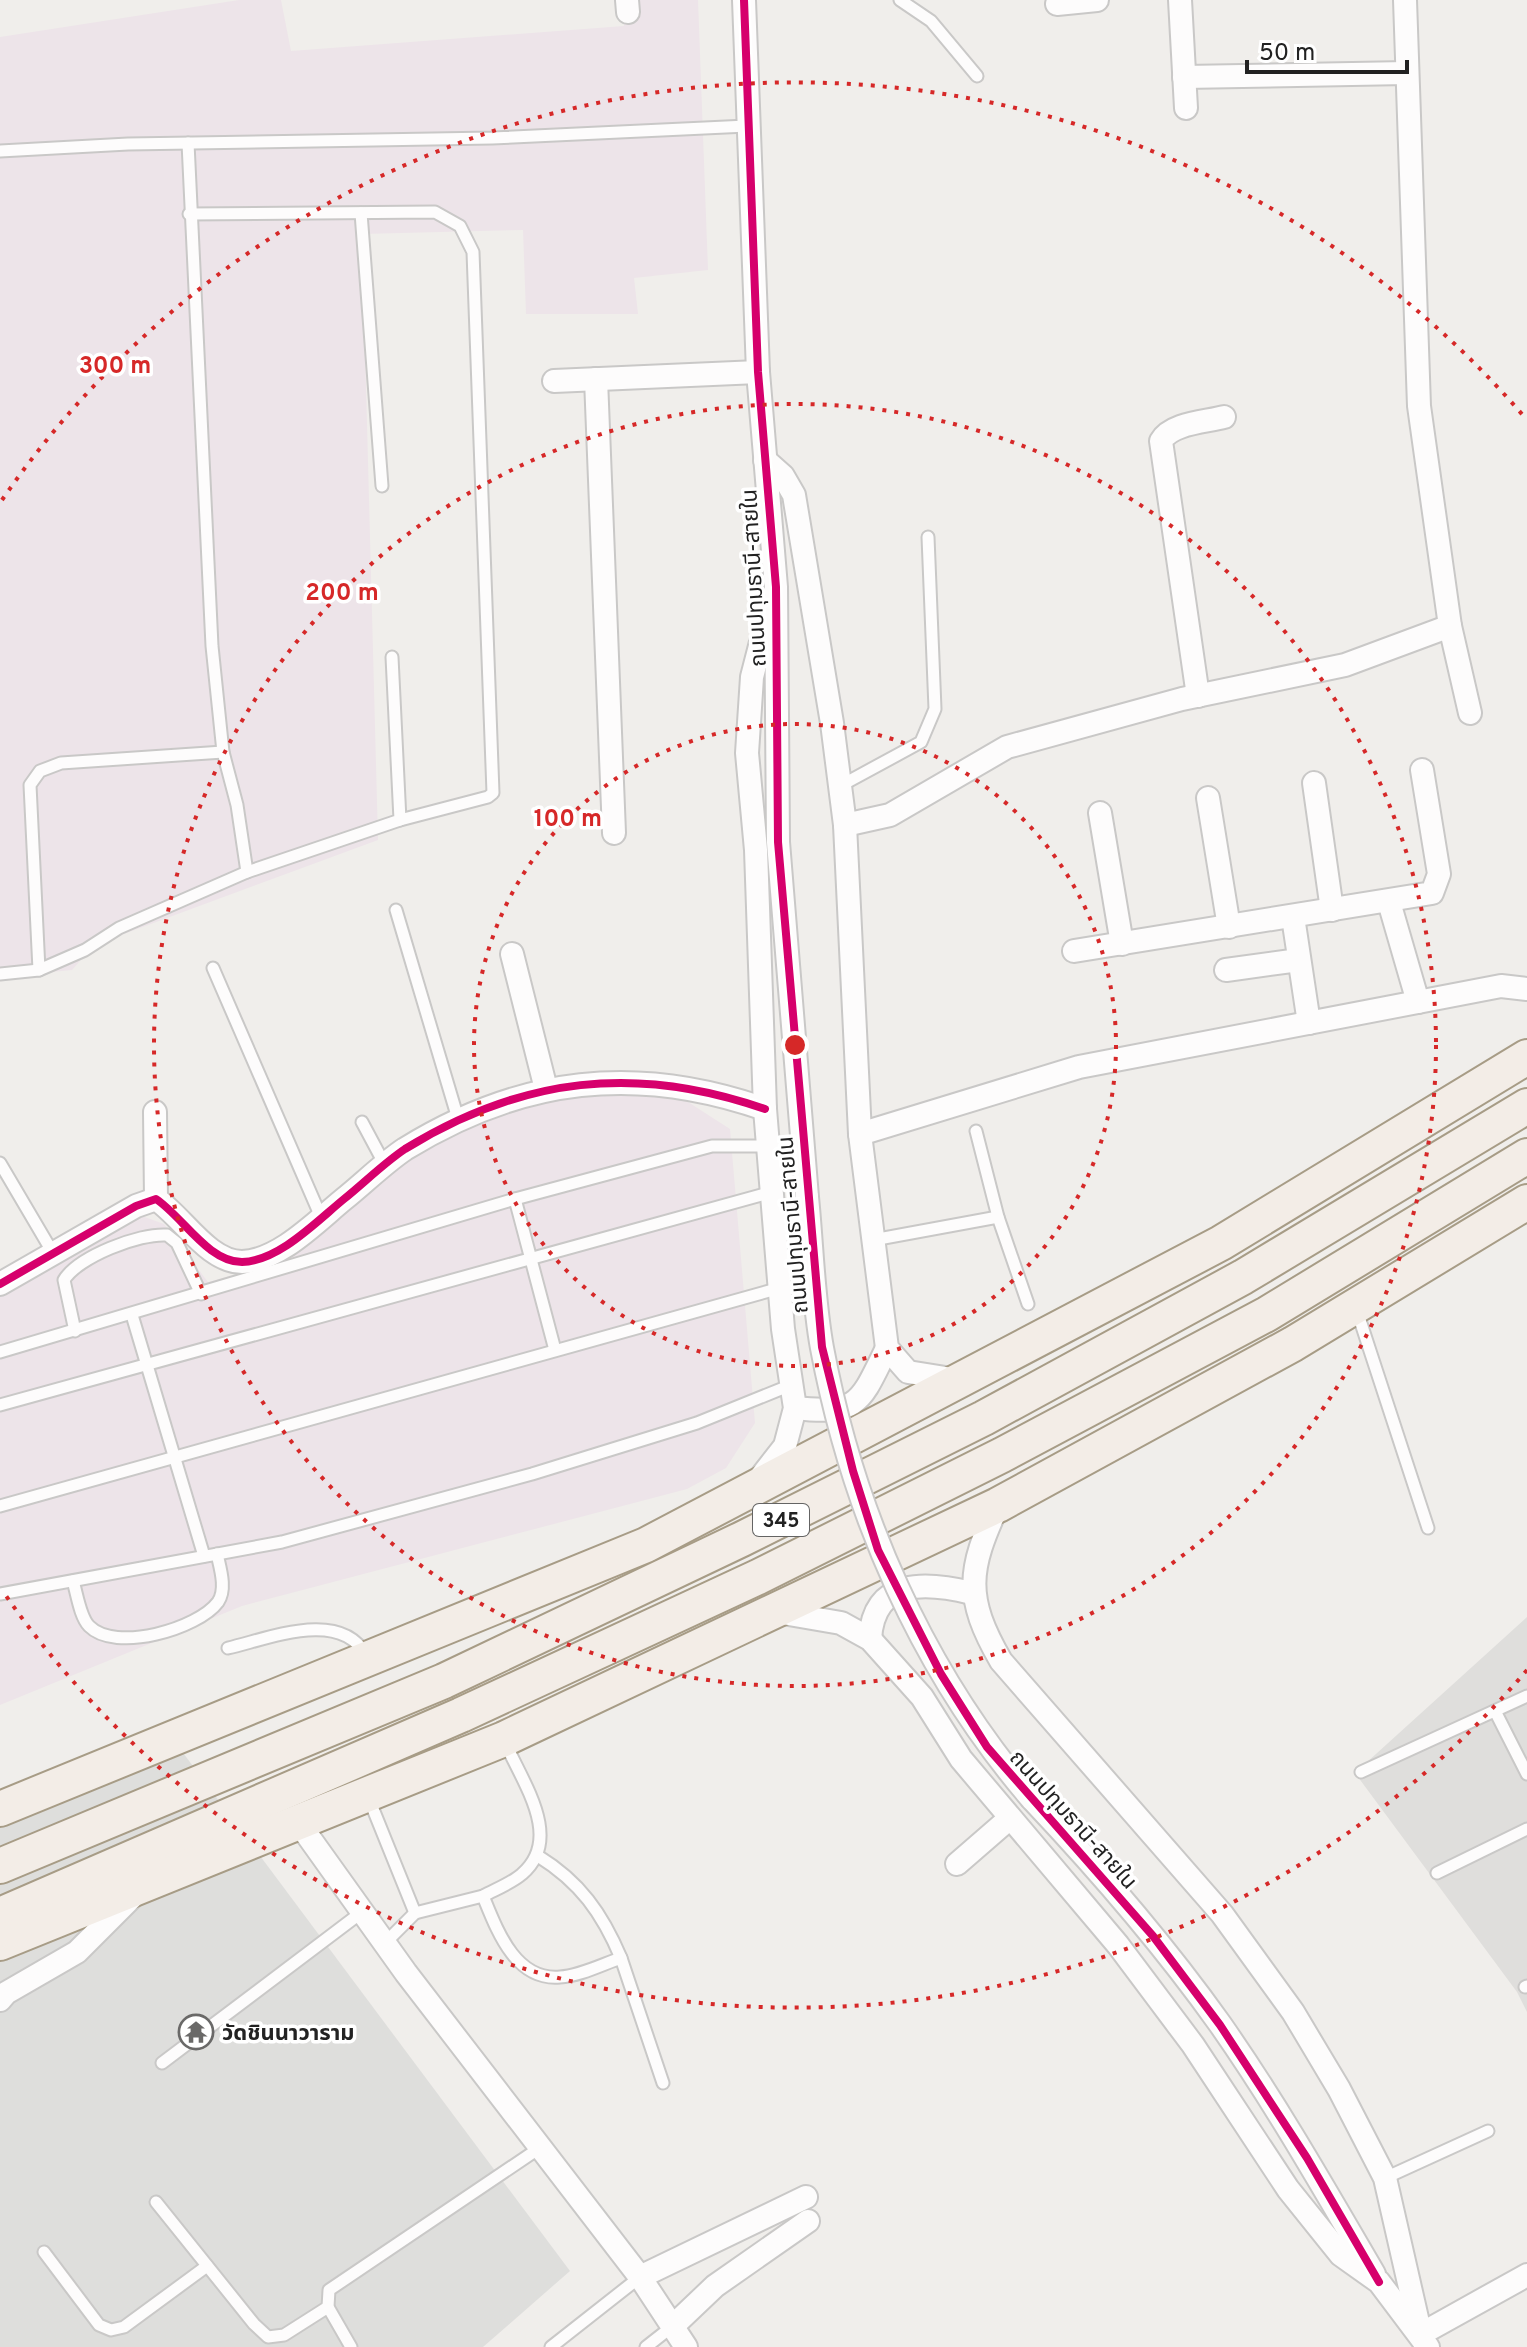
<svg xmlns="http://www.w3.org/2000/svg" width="1527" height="2347" viewBox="0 0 1527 2347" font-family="Overpass,'Noto Sans Thai',sans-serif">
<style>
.residential{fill:#dfdedc}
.industrial{fill:#ede4e9}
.religious{fill:#dededc}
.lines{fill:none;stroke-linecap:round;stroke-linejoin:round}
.service-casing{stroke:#c9c8c7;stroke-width:15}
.minor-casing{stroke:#c9c8c7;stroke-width:26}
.primary-casing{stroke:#a79c86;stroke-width:38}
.service{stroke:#fdfcfc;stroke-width:11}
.minor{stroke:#fdfcfc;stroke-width:22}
.primary{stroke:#f3ede7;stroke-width:34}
.minor-bridge-casing{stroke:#c9c8c7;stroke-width:26;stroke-linecap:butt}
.minor-bridge{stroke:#fdfcfc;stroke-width:22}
.cycleway-casing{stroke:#fff;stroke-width:13}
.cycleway{stroke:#d6006c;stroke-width:8}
.ring{fill:none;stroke:#d62828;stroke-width:4;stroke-dasharray:4 8}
.labels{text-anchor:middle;stroke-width:7;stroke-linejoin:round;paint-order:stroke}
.shield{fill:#fff;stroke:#646464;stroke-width:2}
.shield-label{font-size:20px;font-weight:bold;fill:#222}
.street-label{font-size:22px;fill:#222;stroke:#fff}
.poi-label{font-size:22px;font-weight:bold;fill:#222;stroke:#fff;text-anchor:start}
.centre{fill:#d62828;stroke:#fff;stroke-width:4}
.ring-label{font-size:24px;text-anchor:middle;font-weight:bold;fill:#d62828;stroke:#fff;stroke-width:7;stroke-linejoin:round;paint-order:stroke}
</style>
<rect width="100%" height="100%" fill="#f0eeeb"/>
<path class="residential" d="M1527 1617V2012L1517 1992 1355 1773Z"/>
<g class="industrial">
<path d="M239 0H281L291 51 624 26V0H698L708 270 634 278 638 314H526L523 230 362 234 378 840 94 945 72 970 0 977V37Z"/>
<path d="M671 1091 730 1129 755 1423 726 1468 687 1489 242 1606 0 1705V1287L142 1216 164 1224 208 1282 255 1269 435 1142 535 1102 586 1092Z"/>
</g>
<path class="religious" d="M163 1726 570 2271 483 2347H0V1792Z"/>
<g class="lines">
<g class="service-casing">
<g id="service">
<path d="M900 0 931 21 977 76"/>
<path d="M188 143 212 646 223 752 237 805 247 872"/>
<path d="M0 151 128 144 492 138 747 126"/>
<path d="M361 213 382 486"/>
<path d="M189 214 435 212 460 226 473 252 493 793 488 797 400 820"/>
<path d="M223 752 61 763 40 771 30 785 39 970 85 950 119 928 247 872 400 820 392 657"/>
<path d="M840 786 921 742 935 709 928 537"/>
<path d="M396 910 459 1122"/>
<path d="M213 968 321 1217"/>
<path d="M0 974 39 970"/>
<path d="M362 1122 385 1165"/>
<path d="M976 1131 998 1217 1028 1304"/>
<path d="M0 1163 53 1253"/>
<path d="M515 1199 555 1350"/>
<path d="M873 1240 998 1217"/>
<path d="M1357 1311 1428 1528"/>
<path d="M132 1315 204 1556"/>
<path d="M75 1331 64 1280C78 1257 139 1233 167 1235L177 1243 201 1294"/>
<path d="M0 1352 515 1199 712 1146H768"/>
<path d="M0 1405 772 1192"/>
<path d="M0 1506 780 1288"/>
<path d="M73 1581C77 1594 80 1617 89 1626 115 1653 198 1629 218 1602 227 1589 220 1568 217 1554"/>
<path d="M0 1594 282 1542 532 1474 697 1423 791 1385"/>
<path d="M228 1648C268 1639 340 1608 366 1655"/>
<path d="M1495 1711 1527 1774"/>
<path d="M1361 1772 1527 1696"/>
<path d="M369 1799 415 1913 483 1896C497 1930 515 1981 560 1977 580 1976 603 1964 621 1958L663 2083"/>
<path d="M538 1856C580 1882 602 1913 621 1958"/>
<path d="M1437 1873 1527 1829"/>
<path d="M483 1896C496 1889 512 1883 522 1874 564 1838 522 1782 505 1742"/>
<path d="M384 1944 415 1913"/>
<path d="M1525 1987 1527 1986"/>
<path d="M162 2063 362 1912"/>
<path d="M1385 2178 1488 2131"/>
<path d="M156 2202 254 2324 268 2337 284 2335 328 2307"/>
<path d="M44 2252 99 2325 111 2330 124 2327 207 2266"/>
<path d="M351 2347 328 2307 329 2290 541 2147"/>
<path d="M551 2347 640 2277"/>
<path d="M646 2347 674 2325"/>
</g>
</g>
<g class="minor-casing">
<g id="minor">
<path d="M627 0 628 12"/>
<path d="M744 0 758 372 776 587 778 842 807 1197"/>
<path d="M1180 0 1186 108"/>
<path d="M1405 0 1419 406 1450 626 1470 713"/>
<path d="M1057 4 1097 0"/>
<path d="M1184 77 1407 73"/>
<path d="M596 379 614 833"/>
<path d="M554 381 758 372"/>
<path d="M765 460 783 476 794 495 832 723 845 825 860 1134 887 1348 908 1372 958 1380"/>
<path d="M1198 696 1161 441C1171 423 1206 422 1224 417"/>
<path d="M1314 783 1332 910"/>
<path d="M1208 798 1229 927"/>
<path d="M1100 813 1122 944"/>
<path d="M845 825 890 815 1007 747 1182 699 1345 665 1450 626"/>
<path d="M1389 902 1418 1002"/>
<path d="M1293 917 1309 1023"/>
<path d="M1074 951 1432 893 1439 874 1422 770"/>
<path d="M512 954 546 1089"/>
<path d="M1226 970 1299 960"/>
<path d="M155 1112 156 1199"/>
<path d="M860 1134 1079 1067 1501 986 1527 989"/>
<path d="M0 1284 136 1206 156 1199C183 1217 208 1262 242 1262 279 1261 317 1221 344 1199 364 1183 384 1163 405 1149 522 1077 636 1064 765 1109"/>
<path d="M795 1408C859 1415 860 1403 887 1348"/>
<path d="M760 1478 785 1446 795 1408 783 1329 765 1109 756 850 747 753 752 677 768 615"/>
<path d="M998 1505C968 1570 964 1597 1001 1661L1222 1914 1293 2012 1339 2089 1385 2178 1419 2327"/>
<path d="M777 1612 841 1623 870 1639 922 1697 961 1759 1118 1945 1193 2045 1288 2189 1341 2255 1379 2282 1428 2347"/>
<path d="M870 1639C874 1577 927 1582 972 1593"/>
<path d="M1032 1799C1099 1870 1163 1944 1220 2024 1276 2104 1325 2190 1374 2274"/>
<path d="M298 1822 406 1973 640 2277 686 2347"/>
<path d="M957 1864 1010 1818"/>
<path d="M0 2000 6 1993 77 1952 136 1893"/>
<path d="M640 2277 806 2197"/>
<path d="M674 2325 715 2286 808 2221"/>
<path d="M1421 2334 1527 2275"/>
</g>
</g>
<g class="primary-casing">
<g id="primary">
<path d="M0 1809 646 1545 1221 1243 1527 1057"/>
<path d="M0 1866 444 1681 742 1539 984 1418 1243 1277 1527 1106"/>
<path d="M0 1915 461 1715 758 1577 1002 1455 1267 1314 1527 1156"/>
<path d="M0 1943 504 1739 998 1505 1293 1344 1527 1202"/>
</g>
</g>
<use href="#service" class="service"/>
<use href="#minor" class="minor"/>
<use href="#primary" class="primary"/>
<g class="minor-bridge-casing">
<path id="minor-bridge" d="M807 1197C812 1247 813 1299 822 1348 853 1513 922 1671 1032 1799"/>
</g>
<use href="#minor-bridge" class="minor-bridge"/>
<g class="cycleway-casing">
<g id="cycleway">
<path d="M744 0 758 372 776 587 778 842 822 1347 853 1471 878 1550 941 1674 987 1747 1153 1936 1220 2025 1307 2158 1379 2282"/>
<path d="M0 1284 136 1206 156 1199C183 1217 208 1262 242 1262 279 1261 317 1221 344 1199 364 1183 384 1163 405 1149 522 1077 636 1064 765 1109"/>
</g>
</g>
<use href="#cycleway" class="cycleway"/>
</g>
<g class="ring">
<circle cx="795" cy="1045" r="321"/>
<circle cx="795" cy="1045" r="641"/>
<path d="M1527 1670A962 962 0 0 1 2 1590M2 500A962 962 0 0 1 1527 420"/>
</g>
<defs>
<g id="temple-ring" transform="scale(1.8)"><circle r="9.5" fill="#fff" stroke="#6a6968" stroke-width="1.5"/><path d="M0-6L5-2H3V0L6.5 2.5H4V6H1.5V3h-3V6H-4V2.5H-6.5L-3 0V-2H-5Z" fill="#6a6968"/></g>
</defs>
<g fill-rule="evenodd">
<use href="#temple-ring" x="196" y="2032"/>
</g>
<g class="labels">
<rect class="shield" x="753" y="1504" width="56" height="32" rx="6"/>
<g class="shield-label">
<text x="781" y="1527">345</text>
</g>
<g class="street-label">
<text transform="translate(753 578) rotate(-93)" y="8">ถนนปทุมธานี-สายใน</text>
<text transform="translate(792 1225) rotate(-95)" y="8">ถนนปทุมธานี-สายใน</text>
<text transform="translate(1074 1819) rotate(48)" y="8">ถนนปทุมธานี-สายใน</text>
</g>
<g class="poi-label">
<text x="222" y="2040">วัดชินนาวาราม</text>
</g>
</g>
<circle cx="795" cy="1045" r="12" class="centre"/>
<g class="ring-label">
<text x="115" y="373">300 m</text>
<text x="342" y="600">200 m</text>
<text x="568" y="826">100 m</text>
</g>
<path d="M1247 60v12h160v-12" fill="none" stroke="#222222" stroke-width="4"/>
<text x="1259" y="60" font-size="24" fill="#222222" stroke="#ffffff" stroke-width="6" paint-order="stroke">50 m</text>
</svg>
